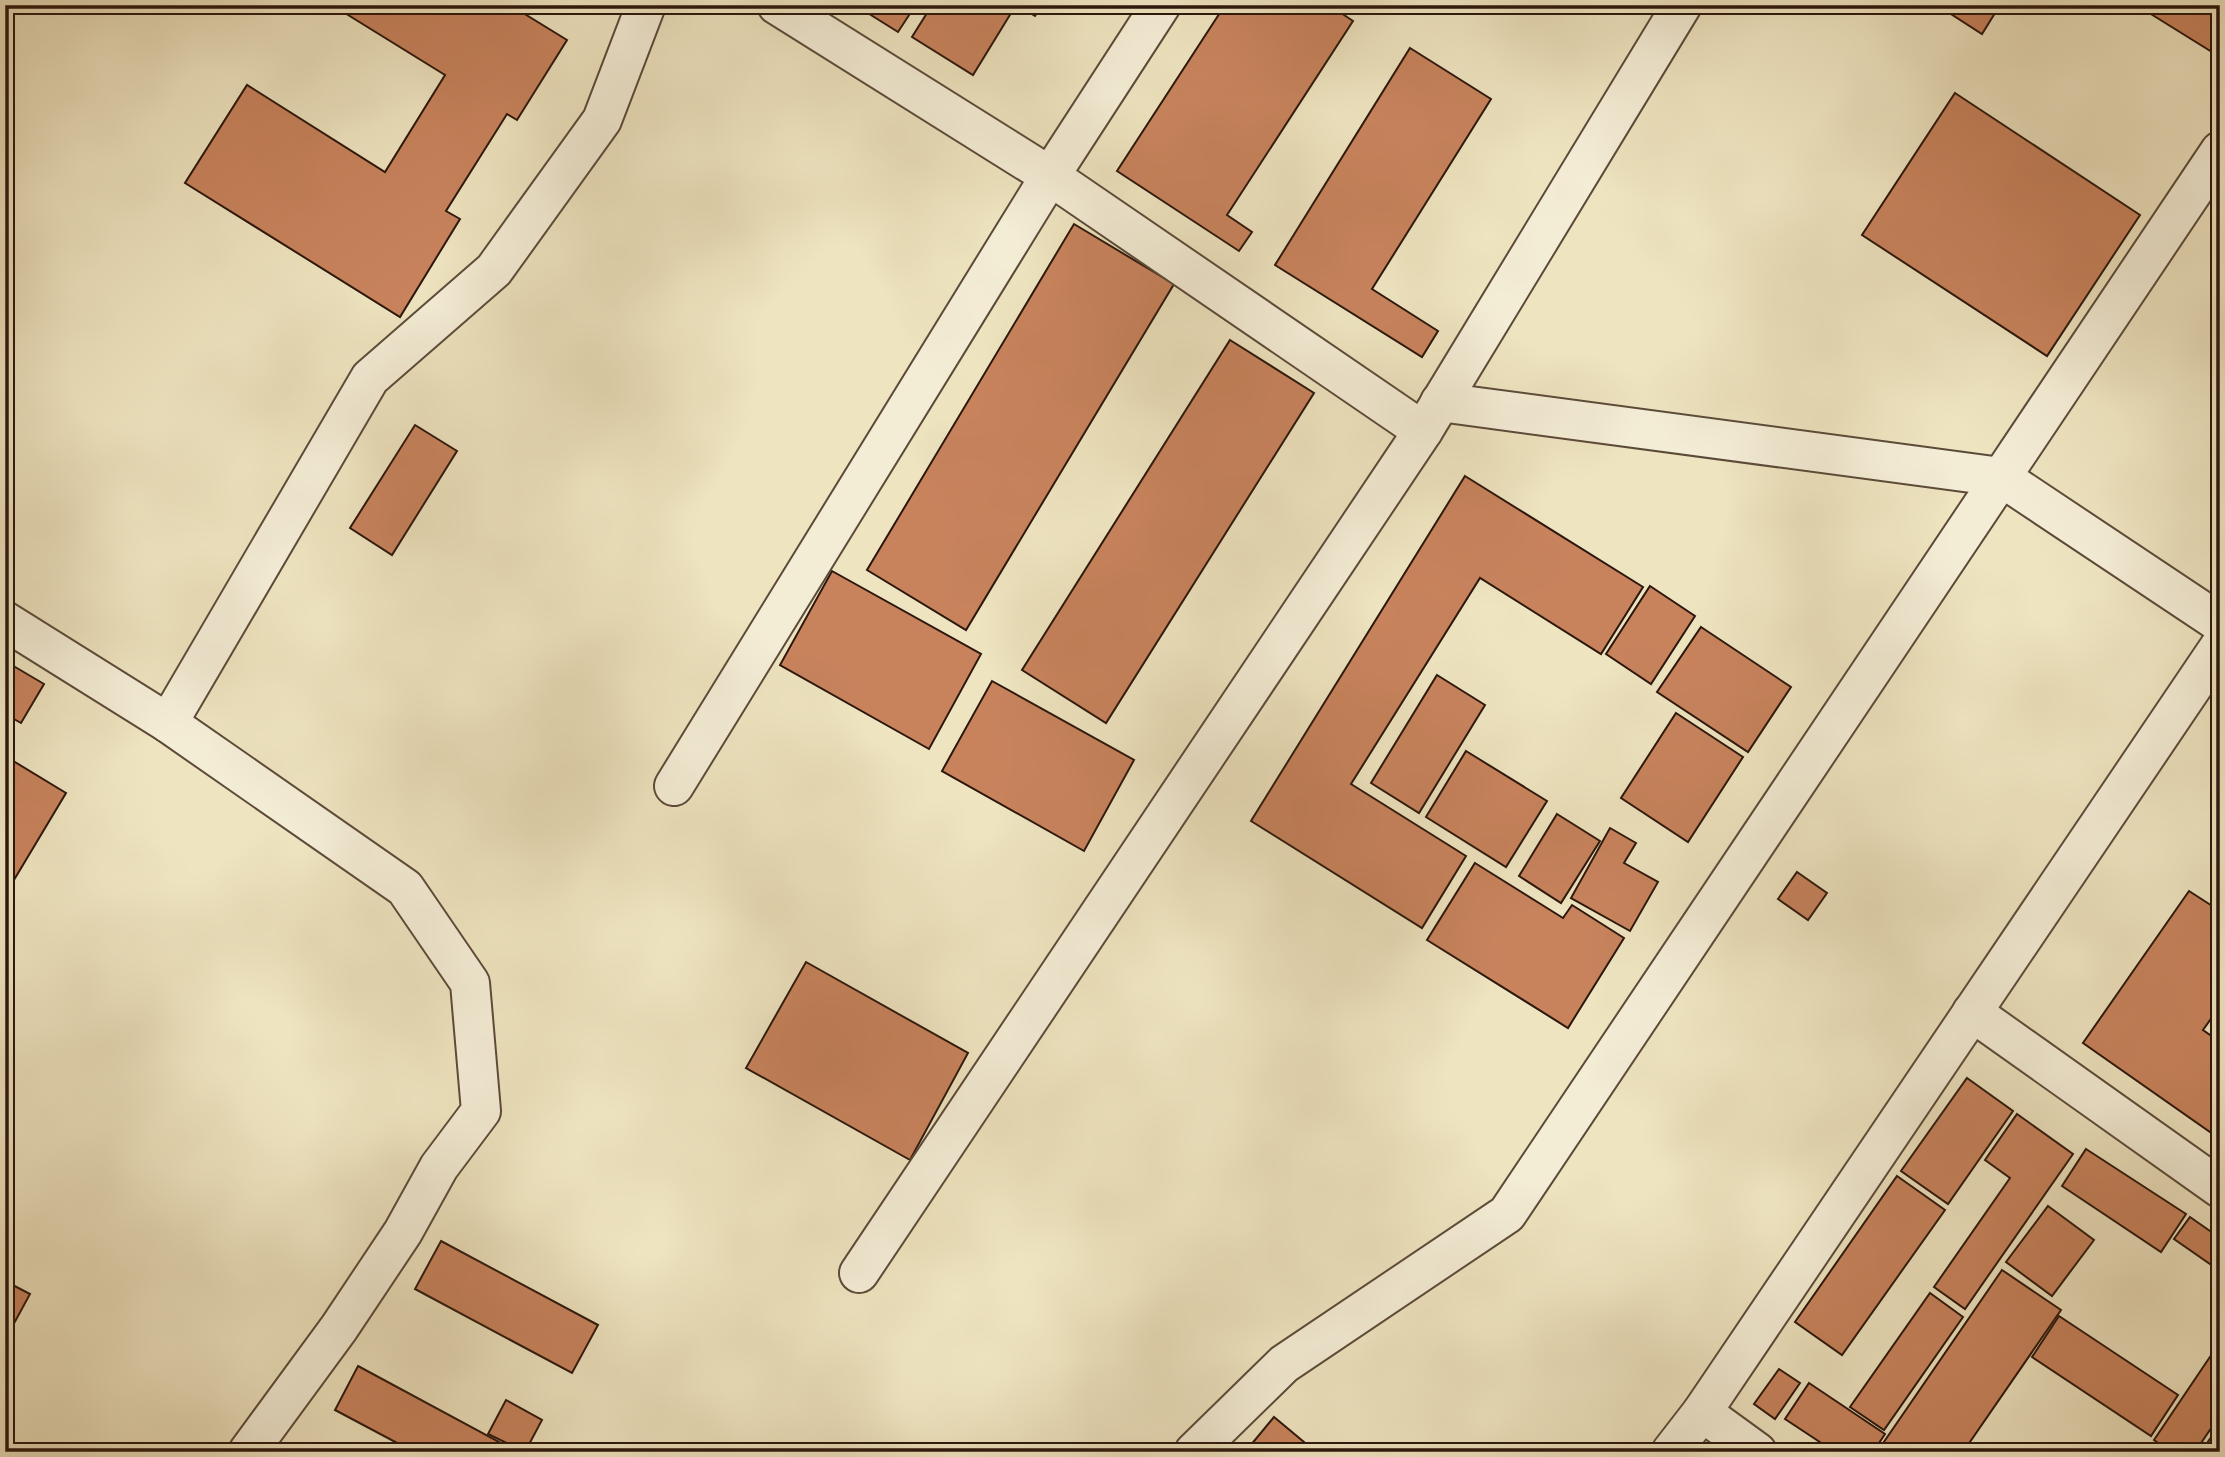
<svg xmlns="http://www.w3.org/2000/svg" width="2225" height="1457" viewBox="0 0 2225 1457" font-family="Alegreya,serif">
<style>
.building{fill:#c8835d;stroke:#2c170c;stroke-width:2}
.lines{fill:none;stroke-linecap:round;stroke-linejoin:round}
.minor-casing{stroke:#5c4a39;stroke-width:42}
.minor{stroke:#f4edd6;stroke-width:38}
</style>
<rect width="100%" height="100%" fill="#eee4c0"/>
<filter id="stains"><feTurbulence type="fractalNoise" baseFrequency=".00286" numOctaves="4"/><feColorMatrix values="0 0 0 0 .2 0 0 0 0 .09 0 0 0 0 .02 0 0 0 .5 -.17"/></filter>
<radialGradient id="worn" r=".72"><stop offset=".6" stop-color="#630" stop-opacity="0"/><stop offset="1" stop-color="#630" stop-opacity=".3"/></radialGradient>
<g class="building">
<path d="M332 5H510L567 40 517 120 507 114 446 211 460 219 400 317 185 183 247 85 385 172 445 75Z"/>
<path d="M855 5H907L913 9 898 32Z"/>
<path d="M932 5H1016L973 75 912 37Z"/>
<path d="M1017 5H1042L1035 16Z"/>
<path d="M1225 5H1329L1353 21 1227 215 1252 232 1239 251 1117 171Z"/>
<path d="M1937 5H2000L1982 34Z"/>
<path d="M2220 5V57L2138 6V5Z"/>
<path d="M1410 48 1491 99 1372 289 1438 331 1422 357 1275 265Z"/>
<path d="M1955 93 2140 215 2047 356 1862 235Z"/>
<path d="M1074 224 1174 284 966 630 867 570Z"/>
<path d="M1230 340 1314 393 1106 723 1022 670Z"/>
<path d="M415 425 457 451 392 555 350 528Z"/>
<path d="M1465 476 1643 587 1601 654 1480 578 1351 784 1466 856 1422 928 1251 821Z"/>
<path d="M832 571 981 654 929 749 780 665Z"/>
<path d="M1650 586 1695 616 1651 684 1606 654Z"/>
<path d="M1701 627 1791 687 1748 752 1657 692Z"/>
<path d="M5 661 44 684 21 723 5 714Z"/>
<path d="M1437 675 1485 705 1419 813 1371 783Z"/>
<path d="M992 681 1134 760 1084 851 942 771Z"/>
<path d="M1676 713 1743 757 1688 842 1621 798Z"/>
<path d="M1466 751 1547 801 1506 867 1426 817Z"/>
<path d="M5 756 66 793 5 895Z"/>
<path d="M1557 814 1600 841 1561 903 1519 876Z"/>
<path d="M1610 828 1636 843 1624 863 1658 882 1630 931 1571 898Z"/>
<path d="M1475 863 1563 918 1572 905 1624 938 1568 1028 1427 940Z"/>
<path d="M1797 872 1827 893 1808 920 1778 899Z"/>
<path d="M2189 891 2220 911V1006L2203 1030 2220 1042V1139L2083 1043Z"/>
<path d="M806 962 968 1053 910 1160 746 1068Z"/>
<path d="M1967 1078 2013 1111 1948 1204 1901 1171Z"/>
<path d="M2017 1114 2073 1154 1965 1309 1934 1287 2010 1178 1985 1160Z"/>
<path d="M2086 1149 2186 1214 2161 1252 2062 1186Z"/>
<path d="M1897 1176 1945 1210 1842 1355 1795 1322Z"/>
<path d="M2048 1206 2094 1240 2052 1296 2006 1262Z"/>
<path d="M2190 1217 2220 1238V1271L2174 1239Z"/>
<path d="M441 1241 598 1325 572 1373 415 1289Z"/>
<path d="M2002 1270 2061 1310 1963 1452H1877Z"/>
<path d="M5 1281 30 1294 5 1340Z"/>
<path d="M1930 1293 1963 1317 1884 1430 1850 1407Z"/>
<path d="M2059 1316 2178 1395 2151 1436 2032 1357Z"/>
<path d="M2220 1342V1415L2195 1452H2171L2154 1440Z"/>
<path d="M358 1366 516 1451 515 1452H414L335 1410Z"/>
<path d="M1779 1369 1800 1383 1775 1419 1754 1404Z"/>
<path d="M1809 1383 1885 1434 1873 1452H1835L1785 1419Z"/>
<path d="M506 1400 542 1420 525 1452 488 1434Z"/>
<path d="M1274 1417 1316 1452H1245Z"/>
<path d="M2220 1424V1452H2201Z"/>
</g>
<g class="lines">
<g class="minor-casing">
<g id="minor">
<path d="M777 5 1050 176 1423 431"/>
<path d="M1440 402 2001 477 2220 623"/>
<path d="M5 621 168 723 405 888 470 983 481 1111 439 1167 403 1232 339 1328 248 1452"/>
<path d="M168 723 370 378 494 270 602 120 646 5"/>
<path d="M674 786 1050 176 1161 5"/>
<path d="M1972 1012 2220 1188"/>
<path d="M859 1273 1423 431 1682 5"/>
<path d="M1702 1412 1757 1452"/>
<path d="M1194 1452 1284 1364 1507 1214 2220 151"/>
<path d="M1671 1452 1702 1412 2220 646"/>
</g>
</g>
<use href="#minor" class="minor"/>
</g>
<rect width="2225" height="1457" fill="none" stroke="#eee4c0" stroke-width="28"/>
<rect x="7" y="7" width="2211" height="1443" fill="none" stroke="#2c170c" stroke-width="3.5"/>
<rect x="14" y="14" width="2197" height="1429" fill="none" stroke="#2c170c" stroke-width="2"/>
<rect width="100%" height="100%" filter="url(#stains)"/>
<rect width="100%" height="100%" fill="url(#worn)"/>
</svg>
